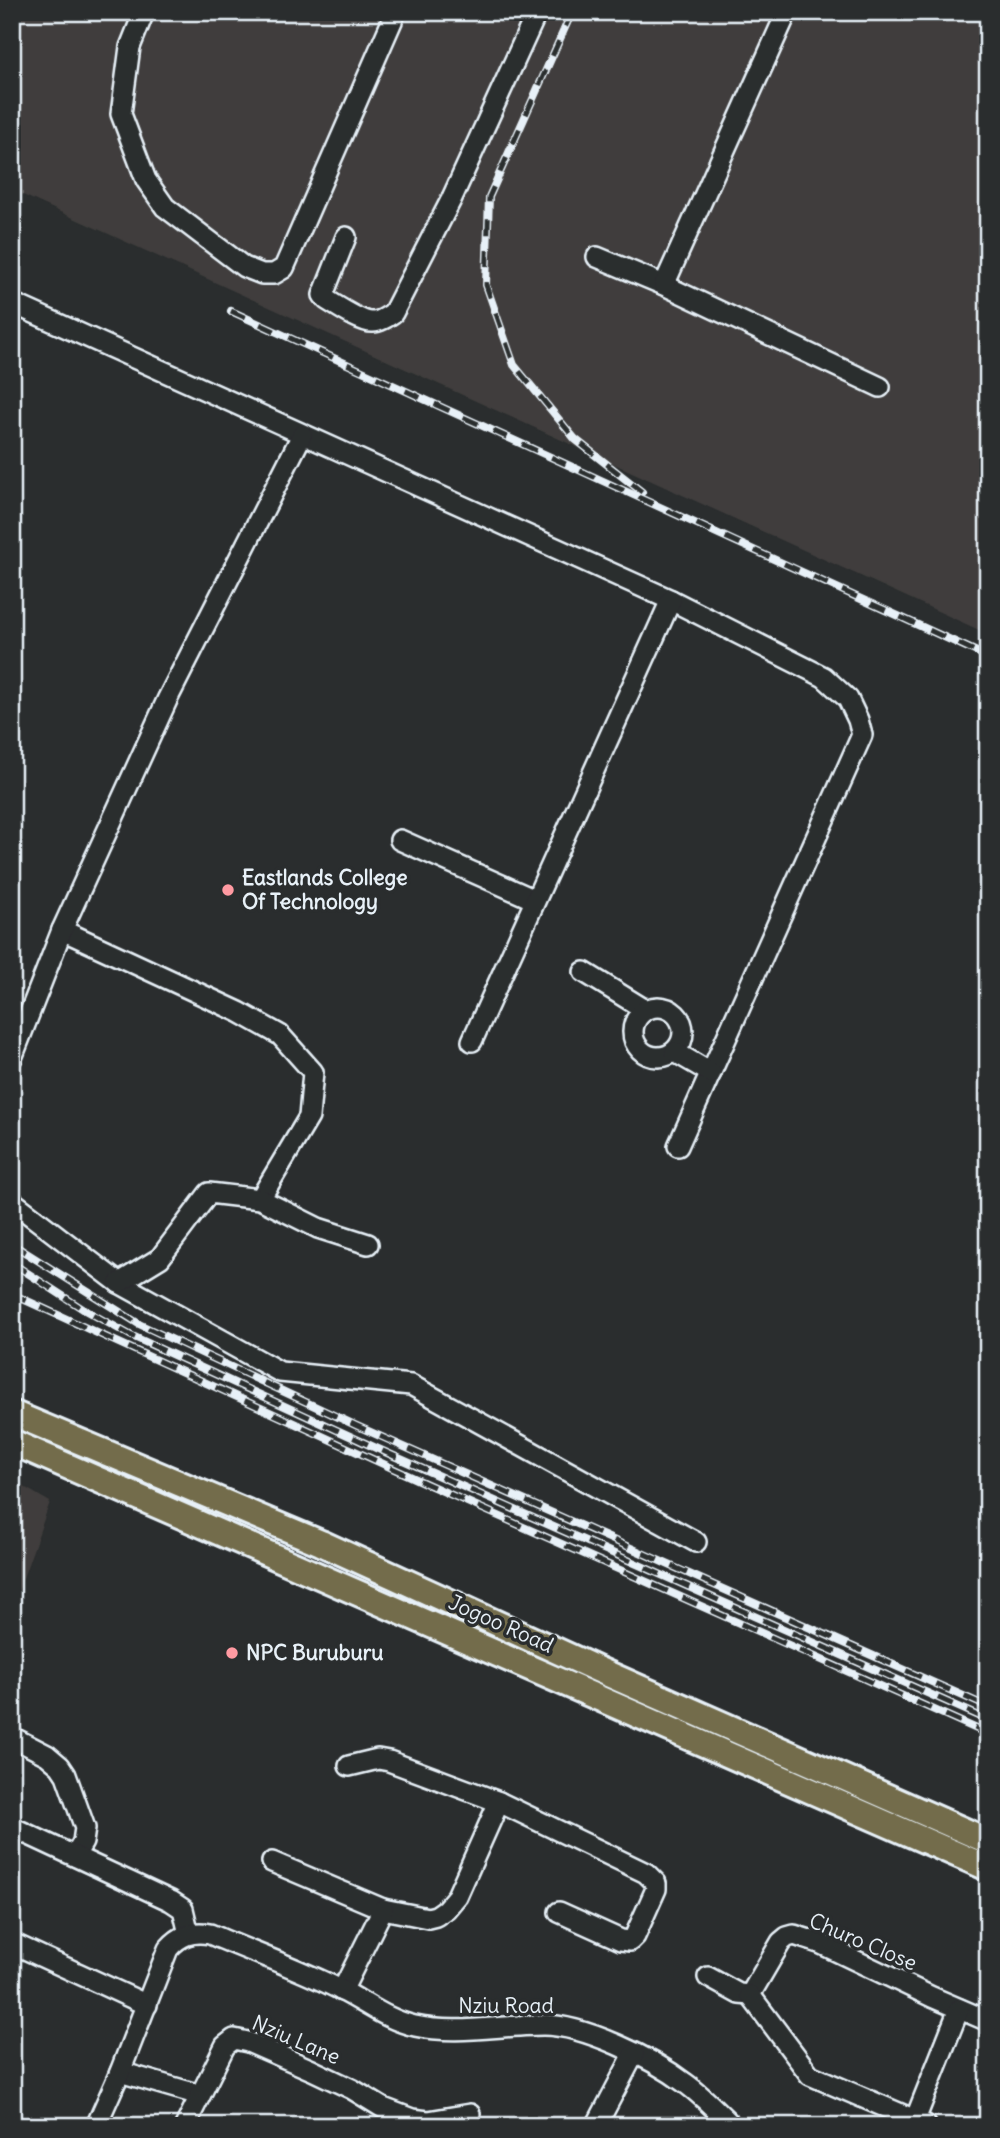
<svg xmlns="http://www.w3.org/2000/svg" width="1000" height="2138" viewBox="0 0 1000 2138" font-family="Delius,sans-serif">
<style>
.built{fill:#403e3d}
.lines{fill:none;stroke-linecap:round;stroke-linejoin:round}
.minor-casing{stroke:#e8f1f8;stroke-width:24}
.major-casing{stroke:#e8f1f8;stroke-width:30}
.minor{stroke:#2a2d2e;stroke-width:19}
.major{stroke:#736c4b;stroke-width:24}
.rail-casing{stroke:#e8f1f8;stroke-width:8}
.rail{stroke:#2a2d2e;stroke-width:5;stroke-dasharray:16;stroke-linecap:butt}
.poi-dot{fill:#ff9aa2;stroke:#2a2d2e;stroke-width:2.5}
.labels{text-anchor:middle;stroke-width:7;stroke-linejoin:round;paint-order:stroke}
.poi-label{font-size:21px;font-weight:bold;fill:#e8f1f8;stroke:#2a2d2e;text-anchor:start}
.street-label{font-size:21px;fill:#e8f1f8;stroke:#2a2d2e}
</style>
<rect width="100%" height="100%" fill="#2a2d2e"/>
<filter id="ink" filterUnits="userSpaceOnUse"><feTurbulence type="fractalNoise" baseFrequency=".0143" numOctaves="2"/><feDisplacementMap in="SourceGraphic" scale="14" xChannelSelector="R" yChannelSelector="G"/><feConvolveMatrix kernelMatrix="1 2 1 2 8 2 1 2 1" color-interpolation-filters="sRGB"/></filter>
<g filter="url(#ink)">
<g class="built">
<path d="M12 12H988V634L12 190Z"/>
<path d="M12 1480 50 1502 12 1609Z"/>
</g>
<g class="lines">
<g class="minor-casing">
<g id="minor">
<path d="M144 12 130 47 121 114 146 180 165 207 244 267 262 274H274L284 268 396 12"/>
<path d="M346 237 323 295 327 300C337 306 362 323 373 322 380 322 387 317 393 313L451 200 537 12"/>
<path d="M597 257 664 285 880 387"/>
<path d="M664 285 787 12"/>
<path d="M12 303 671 600 824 677 848 699 858 720 862 735 678 1146"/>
<path d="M400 840 535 900"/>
<path d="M62 930 239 1012 280 1035 313 1072 309 1117 260 1199"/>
<path d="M584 972 644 1009"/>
<circle cx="658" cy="1032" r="25"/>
<path d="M472 1041 671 600"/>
<path d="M675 1052 711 1073"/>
<path d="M12 1058 62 930 168 698 302 435"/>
<path d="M12 1201 119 1283 280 1372 411 1385 696 1542"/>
<path d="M119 1283 160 1258 209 1193 260 1199 318 1228 368 1244"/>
<path d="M12 1737 47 1755 60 1766 66 1775 85 1828 83 1842 75 1856"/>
<path d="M349 1766 378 1759 389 1761 499 1802 646 1873 656 1883V1889L635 1936 630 1941 621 1940 559 1912"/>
<path d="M12 1827 171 1901 183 1909 189 1934"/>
<path d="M272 1862 383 1909 428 1918 436 1916 446 1909 457 1896 499 1802"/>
<path d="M12 1943 147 2005"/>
<path d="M708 1977 739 1994 750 1995 781 1942 787 1937 794 1935 819 1943 932 1997 988 2021"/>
<path d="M342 1991 383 1909"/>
<path d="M750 1995 810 2075 915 2120"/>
<path d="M120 2072 200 2095"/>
<path d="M926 2125 915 2120 959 2009"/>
<path d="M96 2126 120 2072 168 1949C180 1935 192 1931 210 1934 254 1953 300 1969 343 1991 366 2003 389 2021 415 2026 456 2035 501 2025 543 2025 584 2025 652 2058 685 2083 702 2095 717 2111 732 2126"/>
<path d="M185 2126 225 2046 234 2039 248 2042 312 2070 352 2089 383 2108 412 2119 428 2121 470 2114"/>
<path d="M596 2126 634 2054"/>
</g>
</g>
<g class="major-casing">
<g id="major">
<path d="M12 1413 321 1543 599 1670 988 1841"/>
<path d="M12 1442C338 1583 664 1724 988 1868"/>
</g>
</g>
<use href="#minor" class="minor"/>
<use href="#major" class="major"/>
<g class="rail-casing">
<g id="rail">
<path d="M572 12 489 197 486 285 514 365 575 439 642 492"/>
<path d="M231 311 988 657"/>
<path d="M12 1244 139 1324 355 1425 988 1707"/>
<path d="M12 1263 83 1309 130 1335 376 1448 988 1720"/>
<path d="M12 1294 427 1484 988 1734"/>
</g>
</g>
<use href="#rail" class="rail"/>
</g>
</g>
<g class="poi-dot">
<circle cx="228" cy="890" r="7"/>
<circle cx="232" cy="1653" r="7"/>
</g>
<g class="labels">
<g class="poi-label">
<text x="242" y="885">Eastlands College<tspan x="242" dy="24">Of Technology</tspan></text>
<text x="246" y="1660">NPC Buruburu</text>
</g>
<g class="street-label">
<text transform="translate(501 1624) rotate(24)" y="7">Jogoo Road</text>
<text transform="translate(863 1942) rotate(23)" y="7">Churo Close</text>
<text x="506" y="2013">Nziu Road</text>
<text transform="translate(296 2040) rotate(23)" y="7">Nziu Lane</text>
</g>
</g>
<rect width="1000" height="2138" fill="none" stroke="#2a2d2e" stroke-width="42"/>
<rect x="21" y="21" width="958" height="2096" fill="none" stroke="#e8f1f8" stroke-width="2.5" filter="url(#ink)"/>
</svg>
